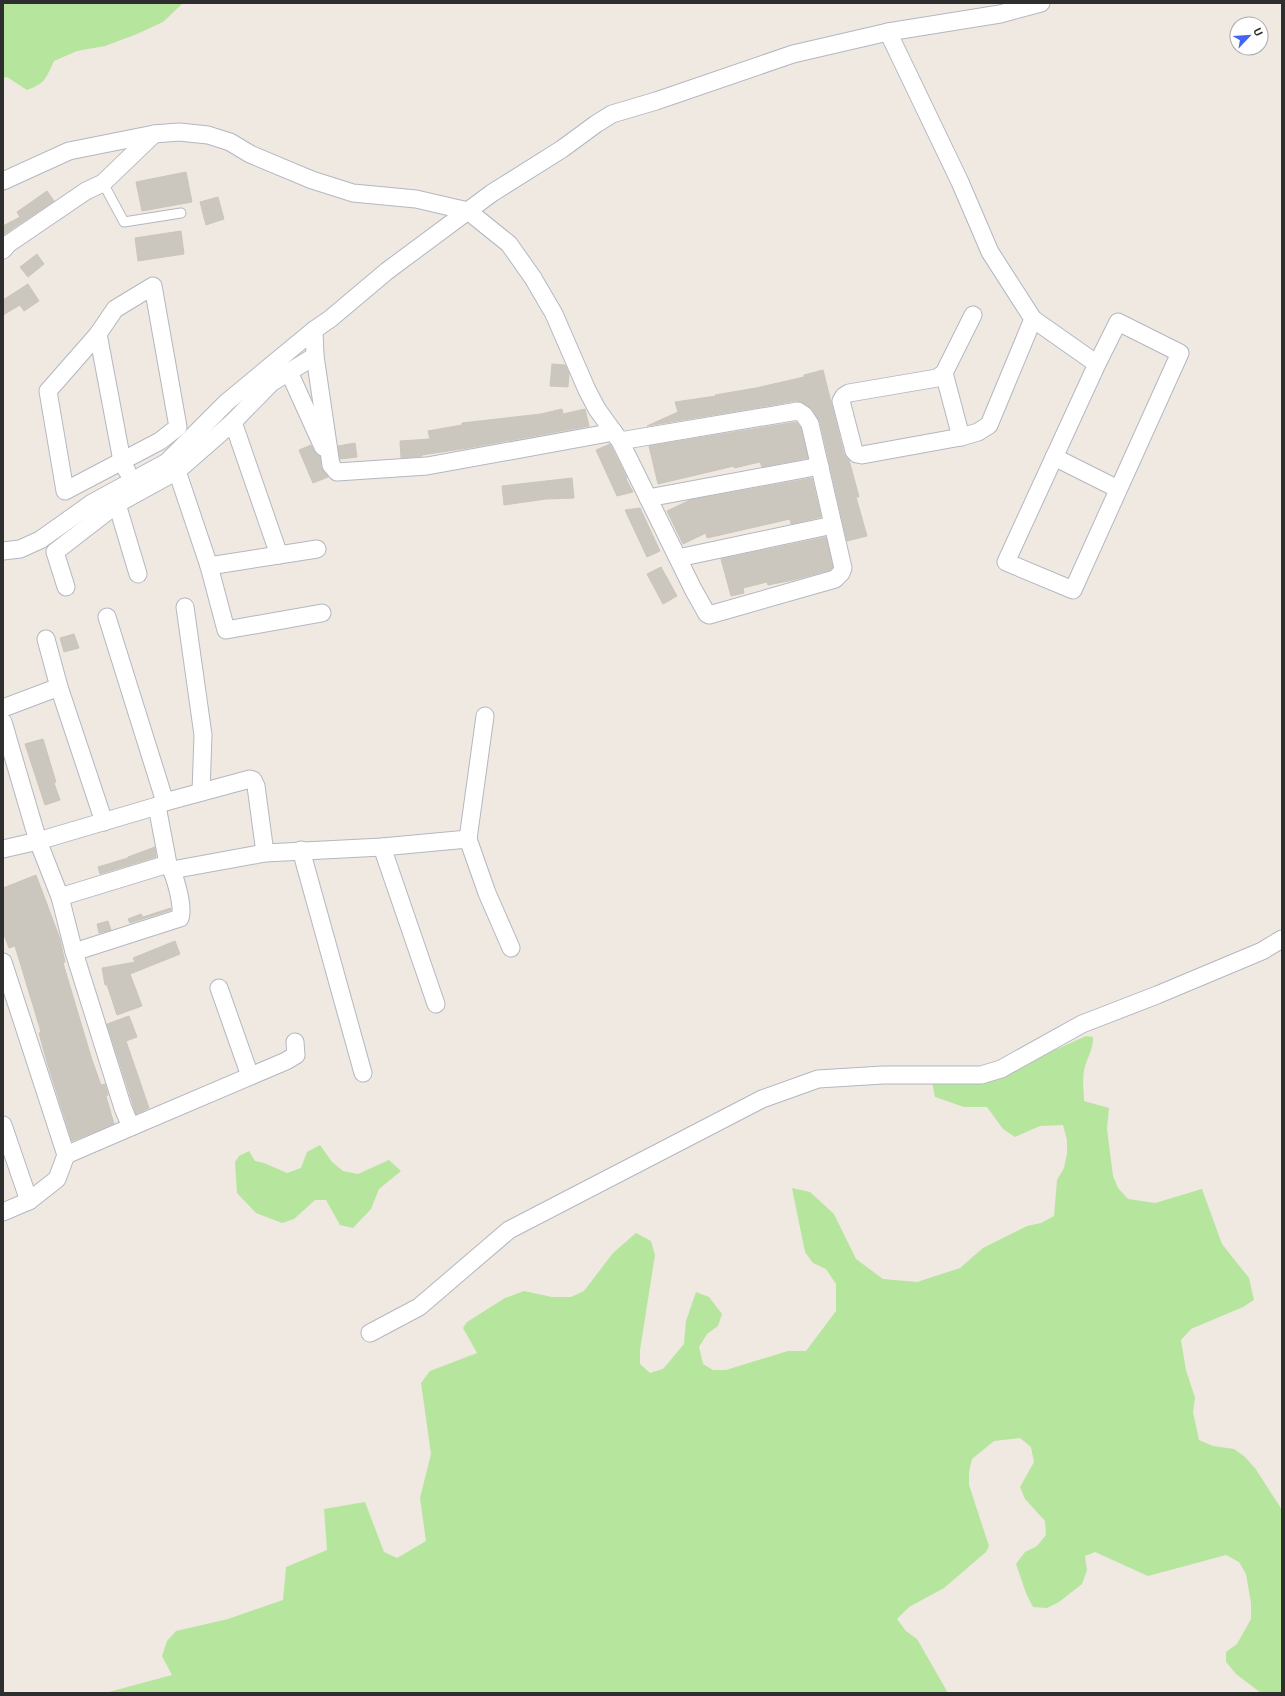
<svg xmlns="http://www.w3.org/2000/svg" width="1285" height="1696" viewBox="0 0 1285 1696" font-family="Roboto,sans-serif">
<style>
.green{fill:#b6e59e}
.building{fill:#cbc7bf;stroke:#cbc5ba}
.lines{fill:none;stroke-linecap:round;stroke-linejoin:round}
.lane-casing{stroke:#b4b7c1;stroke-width:11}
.street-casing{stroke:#b4b7c1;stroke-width:19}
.lane{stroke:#fff;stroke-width:9}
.street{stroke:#fff;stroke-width:17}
</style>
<rect width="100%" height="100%" fill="#efe9e1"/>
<g class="green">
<path d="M3 3H183L163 22 137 34 105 46 77 51 54 61C46 78 45 84 27 90L7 77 3 78Z"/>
<path d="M1086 1036 1093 1037C1094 1049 1086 1059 1084 1071 1082 1081 1084 1091 1084 1101L1109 1108 1107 1129 1113 1176 1118 1188 1128 1199 1155 1203 1202 1189 1222 1244 1249 1278 1254 1300 1243 1307 1191 1329 1181 1340 1186 1370 1195 1398 1193 1412 1199 1440 1213 1446 1234 1449 1245 1457 1255 1468 1282 1510V1693H1261L1236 1674 1226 1662V1652L1237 1644 1251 1619V1603L1246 1574 1239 1562 1226 1555 1148 1576 1095 1552 1085 1556 1087 1570 1082 1584 1059 1602 1047 1608 1033 1607 1026 1593 1016 1564 1025 1552 1037 1546 1046 1535 1045 1521 1025 1499 1020 1487 1034 1462 1031 1447 1020 1438 994 1441 972 1459 969 1472V1485L989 1546 986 1552 944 1588 909 1607 897 1619 906 1631 917 1639 948 1693H105L172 1675 162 1656 167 1641 176 1631 228 1619 283 1600 286 1567 327 1550 324 1509 365 1502 384 1552 397 1558 426 1541 420 1498 431 1454 421 1383 430 1371 477 1353 463 1328 467 1322 505 1298 524 1291 552 1297H571L584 1291 613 1253 636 1233 651 1241 655 1255 640 1350V1364L650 1373 663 1369 684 1344 686 1321 696 1292 709 1297 722 1314 718 1326 707 1334 699 1347 703 1364 713 1370H726L788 1351H806L836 1311V1284L826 1269 813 1263 805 1252 792 1188 810 1192 834 1214 856 1259 883 1279 917 1282 960 1268 983 1248 1027 1226 1041 1223 1054 1216 1057 1180 1064 1168 1067 1154V1140L1063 1125 1040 1126 1015 1137 1003 1129 987 1107H964L935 1097 932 1082 990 1079Z"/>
<path d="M320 1145 332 1162 343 1171 358 1174 389 1160 401 1171 379 1189 371 1209 353 1228 340 1225 326 1200H315L294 1219 282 1223 256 1213 237 1193 235 1162 239 1156 249 1151 255 1161 264 1163 287 1173 301 1168 307 1152Z"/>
</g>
<g class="building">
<path d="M186 172 192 202 142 211 136 182Z"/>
<path d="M47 191 54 201 3 235V226L20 217 17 212Z"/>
<path d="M218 197 224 219 206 225 200 202Z"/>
<path d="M181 231 184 254 138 261 135 238Z"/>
<path d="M37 254 44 264 28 277 20 267Z"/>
<path d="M28 284 39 301 24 311 20 305 3 315V300Z"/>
<path d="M552 364 565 365 569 373 568 387 550 386Z"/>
<path d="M823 370 844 454 849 460 859 497H856L867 536 847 541 820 422 812 409 804 403 796 401 647 426 678 412 675 402 716 396 715 395 756 388 804 377V375Z"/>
<path d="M562 409 563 414 585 409 589 426 468 448 422 455V456L401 458 400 441 430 439 428 431 462 425V423L541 414Z"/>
<path d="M796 422 801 428 808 458 762 467 760 462 734 468V466L658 484 649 446Z"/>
<path d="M355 443 357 457 340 459 338 446Z"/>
<path d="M610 444 627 478 626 479 633 492 617 496 596 450Z"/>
<path d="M311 445 314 451 320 456 321 467 328 477 313 483 299 450Z"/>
<path d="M572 478 574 498 546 499 504 505 502 486Z"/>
<path d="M812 478 821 517 791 524 790 519 707 538 706 533 683 544 667 511 690 500Z"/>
<path d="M640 508 660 551 647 557 625 510Z"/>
<path d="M826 537 833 567 830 570 793 580 768 585 767 582 743 588 744 593 731 596 721 559Z"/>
<path d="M661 567 677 596 663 604 647 574Z"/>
<path d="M74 634 79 648 64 652 60 638Z"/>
<path d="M43 739 56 782 54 783 60 800 45 805 25 744Z"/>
<path d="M155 847 156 857 100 874 98 867 128 858V857Z"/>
<path d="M36 875 60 939 65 962 63 963 92 1060 101 1085 105 1084 108 1095 106 1096 114 1124 72 1141 47 1062 39 1033 41 1032 15 946 9 948 3 932V888Z"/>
<path d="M171 908V910L130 923 128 919 141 914 143 917Z"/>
<path d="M108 921 111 930 99 933 97 924Z"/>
<path d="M175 941 180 954 130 974 142 1006 117 1015 107 985H105L102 968 135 962 133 958Z"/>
<path d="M129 1016 137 1037 126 1041 149 1108 136 1114 107 1024Z"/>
</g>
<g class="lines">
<g class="lane-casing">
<path id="lane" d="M103 183 124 222 181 213"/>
</g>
<g class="street-casing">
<g id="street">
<path d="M888 32 960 182 990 252 1033 319 989 425 978 432 961 437 862 455 857 454 854 451 841 401 844 396 849 393 937 378 944 373 973 315"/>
<path d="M3 181 69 151 154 134 179 132 208 135 230 142 250 154 312 180 353 193 416 199 468 211 509 244 533 278 554 314 587 390 597 409 620 441 693 589 707 614 709 615 835 579 841 573 843 568 810 424 804 415 798 411 620 441"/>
<path d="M3 250 8 244 86 191 103 183 154 134"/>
<path d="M153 286 178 427 160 441 65 491 48 391 98 334 115 309Z"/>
<path d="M1033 319 1097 364 1006 562 1073 590 1180 353 1118 322 1097 364"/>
<path d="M314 330 315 356 331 465 337 472 427 466 614 432"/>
<path d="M98 334 122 461 127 471"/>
<path d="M289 372 323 447"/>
<path d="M944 373 961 437"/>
<path d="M233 422 279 555"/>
<path d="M1054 457 1118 489"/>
<path d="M177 471 209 566 317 549"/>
<path d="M648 498 820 466"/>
<path d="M117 504 138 574"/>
<path d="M3 551 20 549 40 540 92 503 167 462 227 402 314 330 330 319 387 271 492 193 562 149 596 124 612 114 656 101 793 54 888 32 1000 14 1041 3"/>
<path d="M678 558 833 525"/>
<path d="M209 566 226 630 322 613"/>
<path d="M66 587 55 552 117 504 177 471 233 422 271 383 315 356"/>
<path d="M185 607 203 735 201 792"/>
<path d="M107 617 165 802"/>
<path d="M46 639 59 687"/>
<path d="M3 708 59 687 104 822"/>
<path d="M3 722 38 841 157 806 165 802 250 779 253 780 256 786 265 853"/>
<path d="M468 839 485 716"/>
<path d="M382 847 436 1004"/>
<path d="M3 849 38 841 60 897 74 952 123 1108 131 1127 286 1061 296 1055 295 1042"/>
<path d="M301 850 363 1073"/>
<path d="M172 870 265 853 382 847 468 839 487 893 511 948"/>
<path d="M60 897 168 864"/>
<path d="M74 952 180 918C184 907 175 874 168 864L157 806"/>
<path d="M3 962 66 1155 57 1179 29 1201 3 1125"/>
<path d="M219 988 250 1076"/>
<path d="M66 1155 131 1127"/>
<path d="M3 1212 29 1201"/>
<path d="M370 1333 419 1307 509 1230 762 1099 818 1079 883 1075H981L1001 1069 1082 1024 1157 995 1262 951 1282 939"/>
</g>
</g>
<use href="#lane" class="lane"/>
<use href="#street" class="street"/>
</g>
<rect width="1285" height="1696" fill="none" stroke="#2e2e2e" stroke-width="8"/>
<g transform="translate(1249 36) rotate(65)"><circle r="19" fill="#ffffff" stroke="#ababab"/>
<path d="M0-3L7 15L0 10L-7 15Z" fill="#4264fb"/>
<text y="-6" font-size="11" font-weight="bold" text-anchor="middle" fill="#2e2e2e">U</text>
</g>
</svg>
